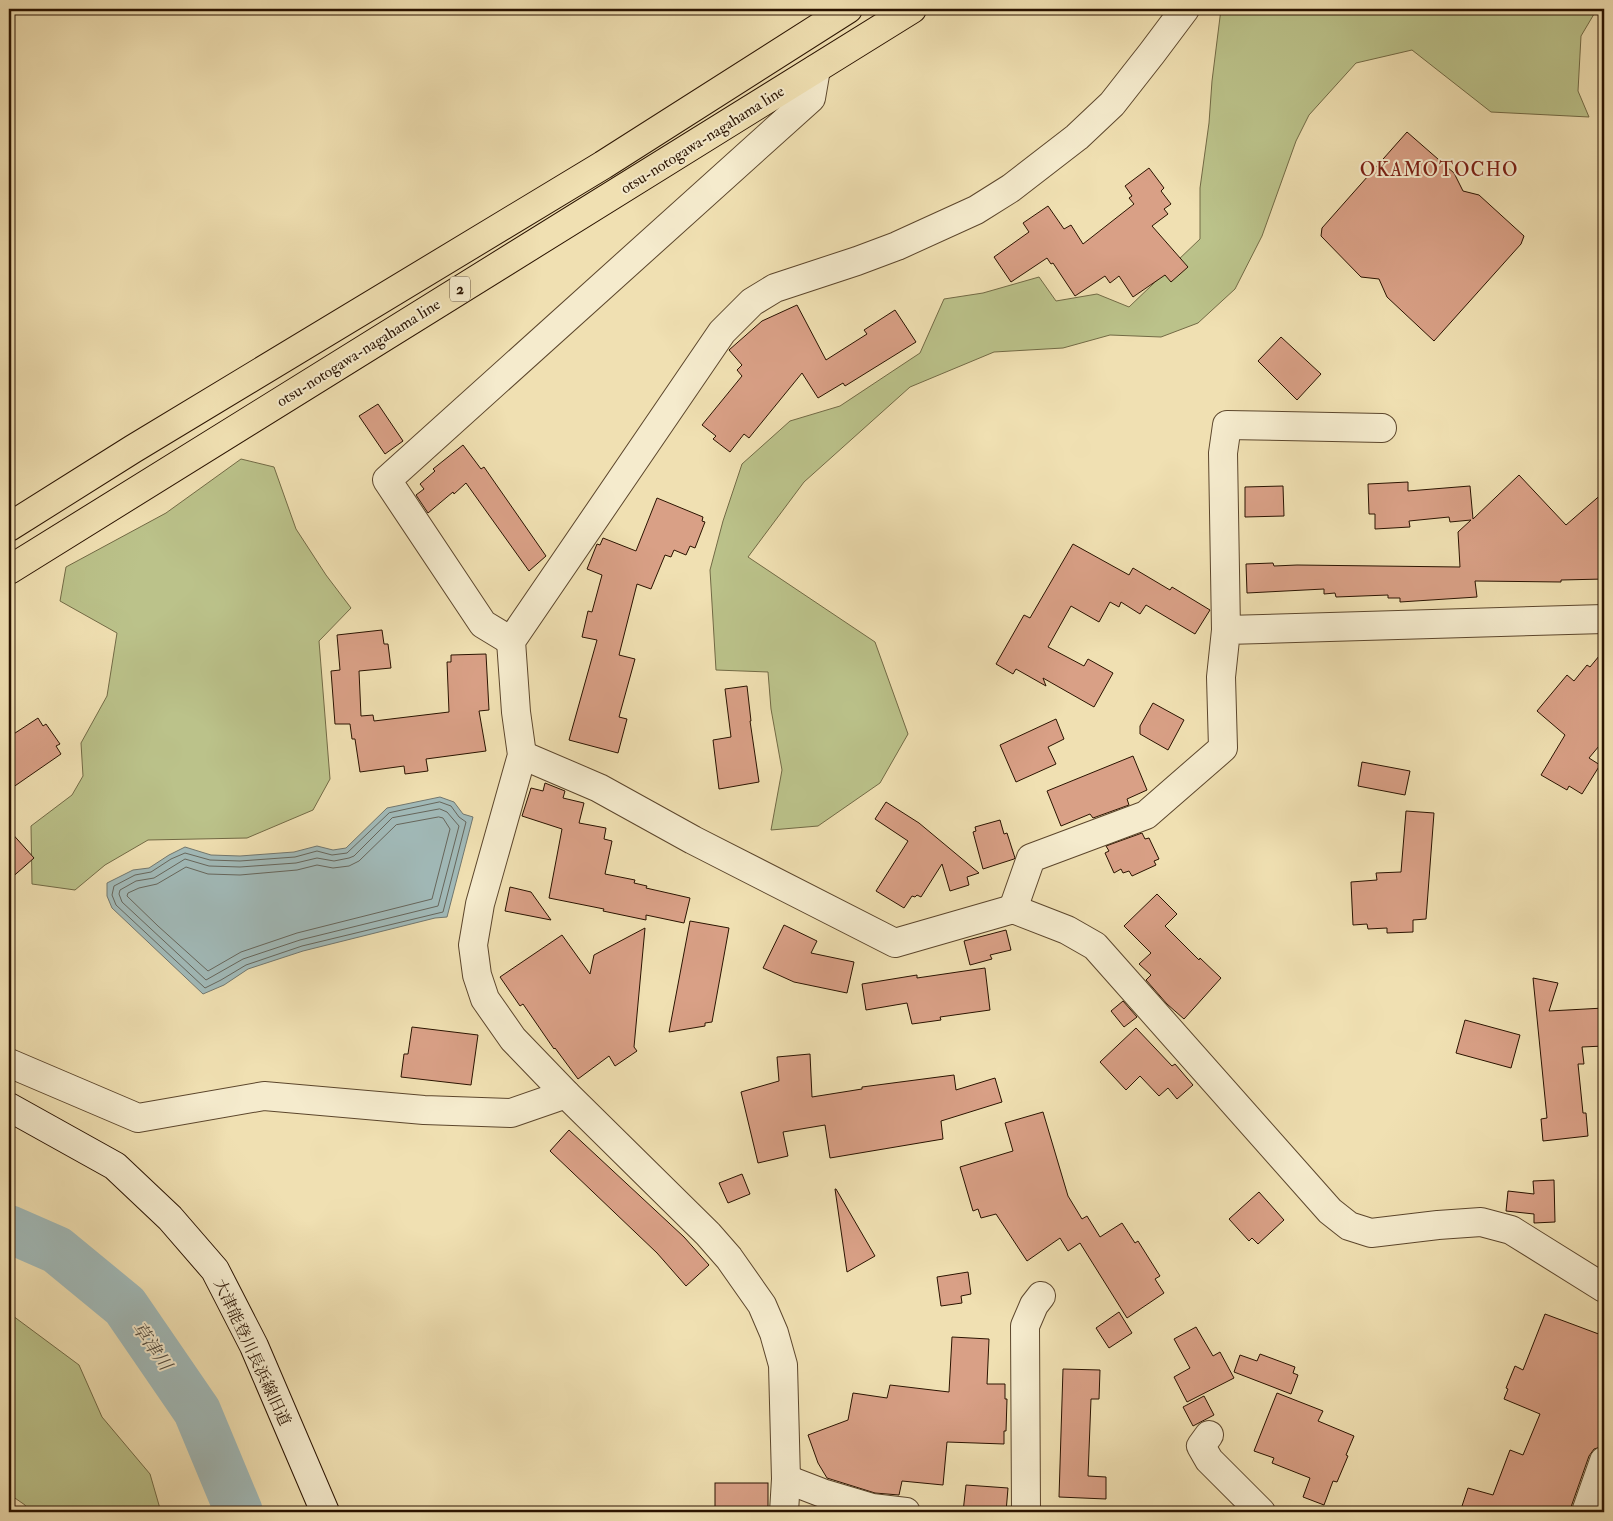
<svg xmlns="http://www.w3.org/2000/svg" width="1613" height="1521" viewBox="0 0 1613 1521" font-family="'IM FELL Double Pica','Noto Serif JP',serif">
<style>
.green{fill:#bbc28a;stroke:#726a45}
.water{fill:#a1bab9;stroke:#71776f}
.lines{fill:none;stroke-linecap:round;stroke-linejoin:round}
.shore{stroke:#66665c;stroke-width:1}
.river{stroke:#a1bab9;stroke-width:48}
.building{fill:#d9a086;stroke:#2a1300}
.street-casing{stroke:#5c462c;stroke-width:30}
.secondary-casing{stroke:#2a1300;stroke-width:30}
.primary-casing{stroke:#2a1300;stroke-width:30}
.street{stroke:#f5ebcd;stroke-width:28}
.secondary{stroke:#f5ebcd;stroke-width:28}
.primary{stroke:#f0e0b2;stroke-width:28}
.labels{text-anchor:middle;stroke-width:4;stroke-linejoin:round;paint-order:stroke}
.shield{fill:#f5ebcd;stroke:#67543e;stroke-width:1}
.shield-label{font-size:15px;font-weight:bold;fill:#2a1300}
.street-label{font-size:16px;fill:#2a1300;stroke:#f5ebcd}
.water-label{font-size:18px;font-style:italic;fill:#544d41;stroke:#f5ebcd}
.quarter-label{font-size:19px;letter-spacing:1px;fill:#7a1f14;stroke:#f5ebcd}
</style>
<rect width="100%" height="100%" fill="#f0e0b2"/>
<filter id="stains"><feTurbulence type="fractalNoise" baseFrequency=".004" numOctaves="4"/><feColorMatrix values="0 0 0 0 .2 0 0 0 0 .09 0 0 0 0 .02 0 0 0 .5 -.17"/></filter>
<radialGradient id="worn" r=".72"><stop offset=".6" stop-color="#630" stop-opacity="0"/><stop offset="1" stop-color="#630" stop-opacity=".3"/></radialGradient>
<g class="green">
<path d="M1221 9H1597L1581 36 1578 91 1589 117 1491 112 1412 50 1356 63 1309 115 1296 141 1262 236 1235 289 1198 323 1161 337 1110 335 1063 348 994 352 910 387 804 482 748 557 875 642 908 734 880 783 818 826 771 830 782 770 771 709 768 672 716 670 710 570 723 521 742 464 790 421 840 406 920 353 944 299 983 293 1039 277 1056 301 1097 294 1129 307 1200 239V188L1209 123 1212 81Z"/>
<path d="M241 459 274 467 296 529 326 575 351 608 319 641 330 779 313 810 247 838 148 840 105 865 75 890 32 884 31 826 72 795 83 776 81 743 107 696 117 633 60 601 66 567 166 513Z"/>
<path d="M9 1313 79 1365 102 1417 150 1474 161 1512H29L25 1505 9 1494Z"/>
</g>
<path class="water" d="M440 797 454 802 463 814 473 817 447 917 435 918 303 951 248 969 224 985 203 994 112 908 107 896V883L133 870 149 868 169 855 185 847 211 855 240 856 294 852 317 846 333 850 346 848 387 808Z"/>
<g class="lines">
<g class="shore">
<path d="M440 802 451 806 459 817 466 822 443 912 302 946 246 965 221 980 205 988 116 905 112 895 114 886 135 875 151 872 171 859 185 853 210 860 240 861 295 857 317 851 332 855 347 853 389 813Z"/>
<path d="M440 809 447 812 459 826 438 906 300 940 243 959 206 980 122 902 119 894 120 890 136 881 154 878 185 859 209 866 240 867 296 863 317 858 334 861 349 858 354 856 392 818Z"/>
<path d="M439 817 443 818 450 829 432 899 297 933 241 952 208 971 158 926 127 896 128 893 139 888 157 884 186 867 208 874 240 875 297 870 317 865 333 868 349 866 359 861 396 825Z"/>
</g>
<path class="river" d="M9 1229 57 1250 125 1306 197 1411 239 1512"/>
</g>
<g class="building">
<path d="M1407 132 1454 173 1463 191 1479 195 1524 236 1521 244 1434 341 1387 297 1379 279 1361 277 1321 236 1322 228Z"/>
<path d="M1149 168 1164 188 1161 191 1171 204 1164 209 1168 214 1152 226 1188 267 1171 282 1165 275 1133 297 1119 276 1110 283 1105 276 1075 296 1053 263 1051 264 1047 258 1011 282 994 257 1029 232 1023 223 1048 206 1064 229 1071 225 1083 244 1134 204 1129 198 1132 196 1125 186Z"/>
<path d="M797 305 826 360 867 334 864 330 895 310 916 342 845 386 843 383 818 398 802 373 749 438 744 434 730 452 713 439 716 436 702 425 742 376 737 370 742 365 729 350 762 321Z"/>
<path d="M1281 337 1321 374 1297 400 1258 361Z"/>
<path d="M378 404 403 441 385 454 359 416Z"/>
<path d="M463 445 481 469 484 467 546 556 529 571 466 483 454 494 453 492 428 513 416 495 424 489 420 484 435 471 433 469Z"/>
<path d="M1519 475 1566 525 1604 492V579L1561 580V582L1475 581 1477 597 1400 602V598H1388V595L1336 597 1335 593 1324 594V589L1247 593 1246 564 1273 563 1274 566 1297 565 1460 567 1458 532 1471 520 1450 522 1449 517 1409 521 1410 527 1375 529V514H1369L1368 484 1408 482V491L1470 486 1473 519Z"/>
<path d="M1283 486 1284 516 1245 517V487Z"/>
<path d="M657 498 703 517 702 521 705 522 695 548 690 546 686 555 674 550 671 557 665 555 651 589 637 584 619 655 635 659 619 717 627 719 618 753 569 740 597 640 582 637 588 611 592 612 602 575 587 569 597 544 600 545 603 538 636 551Z"/>
<path d="M1073 544 1129 575 1133 568 1170 590 1172 587 1210 610 1195 634 1146 605 1140 614 1121 602 1119 607 1110 602 1099 622 1071 606 1048 647 1084 666 1088 659 1113 673 1094 707 1043 678 1046 686 1016 669 1013 674 996 664 1024 615 1030 618Z"/>
<path d="M382 630 384 644H388L391 668 359 671 361 716 373 715 374 721 449 712 447 662H451V655L486 654 489 710 479 711 486 751 426 759 428 771 405 774 404 766 360 772 355 739H352L350 724H335L331 671 340 670 337 635Z"/>
<path d="M1604 650V740L1589 758 1600 765 1582 794 1569 786 1567 790 1541 775 1565 735 1537 711 1567 675 1574 681 1587 665 1590 667Z"/>
<path d="M747 686 751 721H750L759 782 719 789 713 740 731 737 725 689Z"/>
<path d="M1153 703 1184 720 1168 750 1140 734V726Z"/>
<path d="M38 718 43 726 46 724 60 744 56 746 61 754 9 790V737Z"/>
<path d="M1056 719 1064 739 1048 747 1056 764 1016 782 1000 745Z"/>
<path d="M1133 756 1147 790 1127 799 1129 805 1093 818 1090 814 1061 826 1047 791Z"/>
<path d="M1362 762 1410 771 1405 795 1358 786Z"/>
<path d="M545 783 565 791 563 798 584 803 579 823 606 828 604 839 612 841 605 874 635 880 634 883 647 886 646 888 690 898 684 923 646 915V920L603 911 604 909 549 898 562 829 522 816 531 788 543 791Z"/>
<path d="M886 802 919 823 979 873 967 877 969 885 950 891 942 864 921 897 917 895 915 897 912 896 904 908 876 891 908 841 875 819Z"/>
<path d="M1406 811 1434 813 1426 919 1413 920V932L1387 933V928L1368 929 1367 924 1353 925 1351 882 1377 880 1376 873 1401 872Z"/>
<path d="M1000 820 1004 834 1007 833 1015 858 1014 859 983 869 973 832 976 831 975 827Z"/>
<path d="M9 830 34 858 9 880Z"/>
<path d="M1142 833 1145 839 1149 838 1159 859 1154 861 1156 865 1132 876 1129 871 1123 873 1121 869 1114 873 1105 853 1109 851 1106 846Z"/>
<path d="M510 887 531 892 551 920 505 911Z"/>
<path d="M1157 894 1177 914 1165 926 1199 960 1200 958 1221 978 1184 1019 1167 1004 1146 980 1151 975 1139 964 1151 953 1124 926Z"/>
<path d="M690 921 729 928 712 1022 705 1023V1026L669 1032Z"/>
<path d="M784 925 817 941 811 953 854 962 847 993 794 982 763 968Z"/>
<path d="M645 928 634 1047 637 1051 615 1066 609 1056 578 1079 555 1048 554 1049 523 1004 520 1006 500 977 562 935 590 974 594 955Z"/>
<path d="M1006 930 1011 950 990 955 992 959 970 965 964 941Z"/>
<path d="M985 968 990 1010 940 1017 941 1020 912 1024 907 1003 866 1010 862 984 917 975V978Z"/>
<path d="M1533 978 1558 983 1549 1011 1604 1008V1046L1582 1047 1584 1064H1578L1583 1113H1586L1588 1136 1543 1141 1541 1119 1547 1118Z"/>
<path d="M1123 1001 1137 1017 1124 1027 1111 1011Z"/>
<path d="M1465 1020 1520 1035 1511 1068 1456 1053Z"/>
<path d="M412 1027 478 1035 471 1085 401 1077 404 1054H408Z"/>
<path d="M1136 1028 1172 1066 1175 1064 1193 1085 1177 1099 1168 1088 1159 1096 1140 1076 1126 1090 1100 1062Z"/>
<path d="M810 1054 812 1097 862 1089V1087L954 1075 956 1090 995 1078 1002 1102 941 1121 943 1139 830 1158 825 1125 783 1132 788 1156 758 1163 741 1092 779 1081 777 1057Z"/>
<path d="M1043 1112 1068 1196 1082 1219 1087 1216 1100 1237 1122 1223 1135 1243 1138 1241 1160 1276 1155 1279 1164 1293 1127 1318 1080 1243 1068 1251 1060 1238 1027 1261 996 1214 981 1218 978 1209 973 1211 960 1167 1013 1151 1005 1123Z"/>
<path d="M569 1130 684 1237 709 1265 686 1286 657 1253 550 1151Z"/>
<path d="M742 1174 750 1194 728 1203 719 1183Z"/>
<path d="M1554 1180 1555 1222 1534 1223V1214L1506 1211 1508 1191 1534 1194 1533 1181Z"/>
<path d="M835 1189H836L875 1256 847 1272Z"/>
<path d="M1259 1192 1284 1220 1258 1244 1252 1238 1249 1241 1229 1219Z"/>
<path d="M968 1272 971 1294 961 1296 962 1303 941 1306 937 1277Z"/>
<path d="M1119 1312 1132 1333 1109 1348 1096 1328Z"/>
<path d="M1545 1314 1604 1336V1446L1594 1449 1589 1456 1571 1507V1512H1460L1468 1488 1493 1495 1510 1450 1523 1455 1540 1414 1504 1399 1508 1389 1506 1388 1515 1366 1523 1370Z"/>
<path d="M1196 1327 1213 1356 1220 1352 1234 1378 1187 1402 1174 1377 1190 1368 1174 1339Z"/>
<path d="M952 1337 989 1339 987 1384H1005V1399H1007L1006 1431H1004V1444L947 1442 943 1485 902 1481 899 1495 875 1493 827 1478 818 1463 808 1435 848 1420 853 1393 887 1398 890 1385 949 1392Z"/>
<path d="M1260 1354 1295 1367 1293 1373 1298 1375 1291 1394 1234 1372 1240 1355 1257 1361Z"/>
<path d="M1063 1369 1100 1370 1099 1399H1091L1088 1476 1106 1477V1499L1059 1497Z"/>
<path d="M1277 1393 1323 1411 1318 1421 1354 1436 1346 1455 1348 1456 1337 1482 1333 1481 1324 1505 1303 1497 1310 1478 1272 1463 1274 1458 1254 1451Z"/>
<path d="M1204 1396 1214 1415 1193 1426 1183 1407Z"/>
<rect x="715" y="1483" width="53" height="29"/>
<path d="M966 1485 1008 1488 1006 1512H963Z"/>
</g>
<g class="lines">
<g class="street-casing">
<g id="street">
<path d="M1226 630 1223 453 1227 425 1382 428"/>
<path d="M511 641 483 624 387 480 811 98 816 69"/>
<path d="M522 755 599 788 693 840 895 943 1013 909 1067 930 1095 946 1330 1211 1349 1226 1371 1233 1438 1225 1481 1222 1511 1230 1604 1288"/>
<path d="M1013 909 1031 858 1146 815 1223 748 1221 677 1226 630 1604 619"/>
<path d="M9 1063 138 1118 264 1096 424 1110 511 1113 566 1094"/>
<path d="M1209 1435 1201 1446 1209 1460 1261 1512"/>
<path d="M786 1479 825 1494 872 1508 906 1512"/>
<path d="M784 1512 786 1479 783 1365 774 1333 762 1305 729 1258 708 1234 566 1094 513 1039 485 999 477 975 473 945 480 904 522 755 516 712 511 641 722 332 752 302 775 288 857 261 897 246 976 210 1011 188 1077 137 1112 104 1152 53 1185 9"/>
<path d="M1026 1512 1025 1326 1034 1305 1041 1296"/>
<path d="M1586 1512 1604 1461"/>
</g>
</g>
<g class="secondary-casing">
<path id="secondary" d="M9 1107 115 1166 170 1218 215 1270 254 1346 325 1512"/>
</g>
<g class="primary-casing">
<g id="primary">
<path d="M9 527 133 449 603 165 848 9"/>
<path d="M9 570 912 9"/>
</g>
</g>
<use href="#street" class="street"/>
<use href="#secondary" class="secondary"/>
<use href="#primary" class="primary"/>
</g>
<g class="labels">
<rect class="shield" x="450" y="276.5" width="20" height="25" rx="4"/>
<g class="shield-label">
<text x="460" y="294">2</text>
</g>
<g class="street-label">
<text transform="translate(702 139) rotate(-32)" y="6">otsu-notogawa-nagahama line</text>
<text transform="translate(358 352) rotate(-32)" y="6">otsu-notogawa-nagahama line</text>
<text transform="translate(253 1352) rotate(65)" y="6">大津能登川長浜線旧道</text>
</g>
<g class="water-label">
<text transform="translate(152 1346) rotate(55)" y="6">草津川</text>
</g>
<g class="quarter-label">
<text x="1439" y="176">OKAMOTOCHO</text>
</g>
</g>
<rect width="1613" height="1521" fill="none" stroke="#f0e0b2" stroke-width="30"/>
<rect x="10" y="10" width="1593" height="1501" fill="none" stroke="#2a1300" stroke-width="2.5"/>
<rect x="15" y="15" width="1583" height="1491" fill="none" stroke="#2a1300"/>
<rect width="100%" height="100%" filter="url(#stains)"/>
<rect width="100%" height="100%" fill="url(#worn)"/>
</svg>
